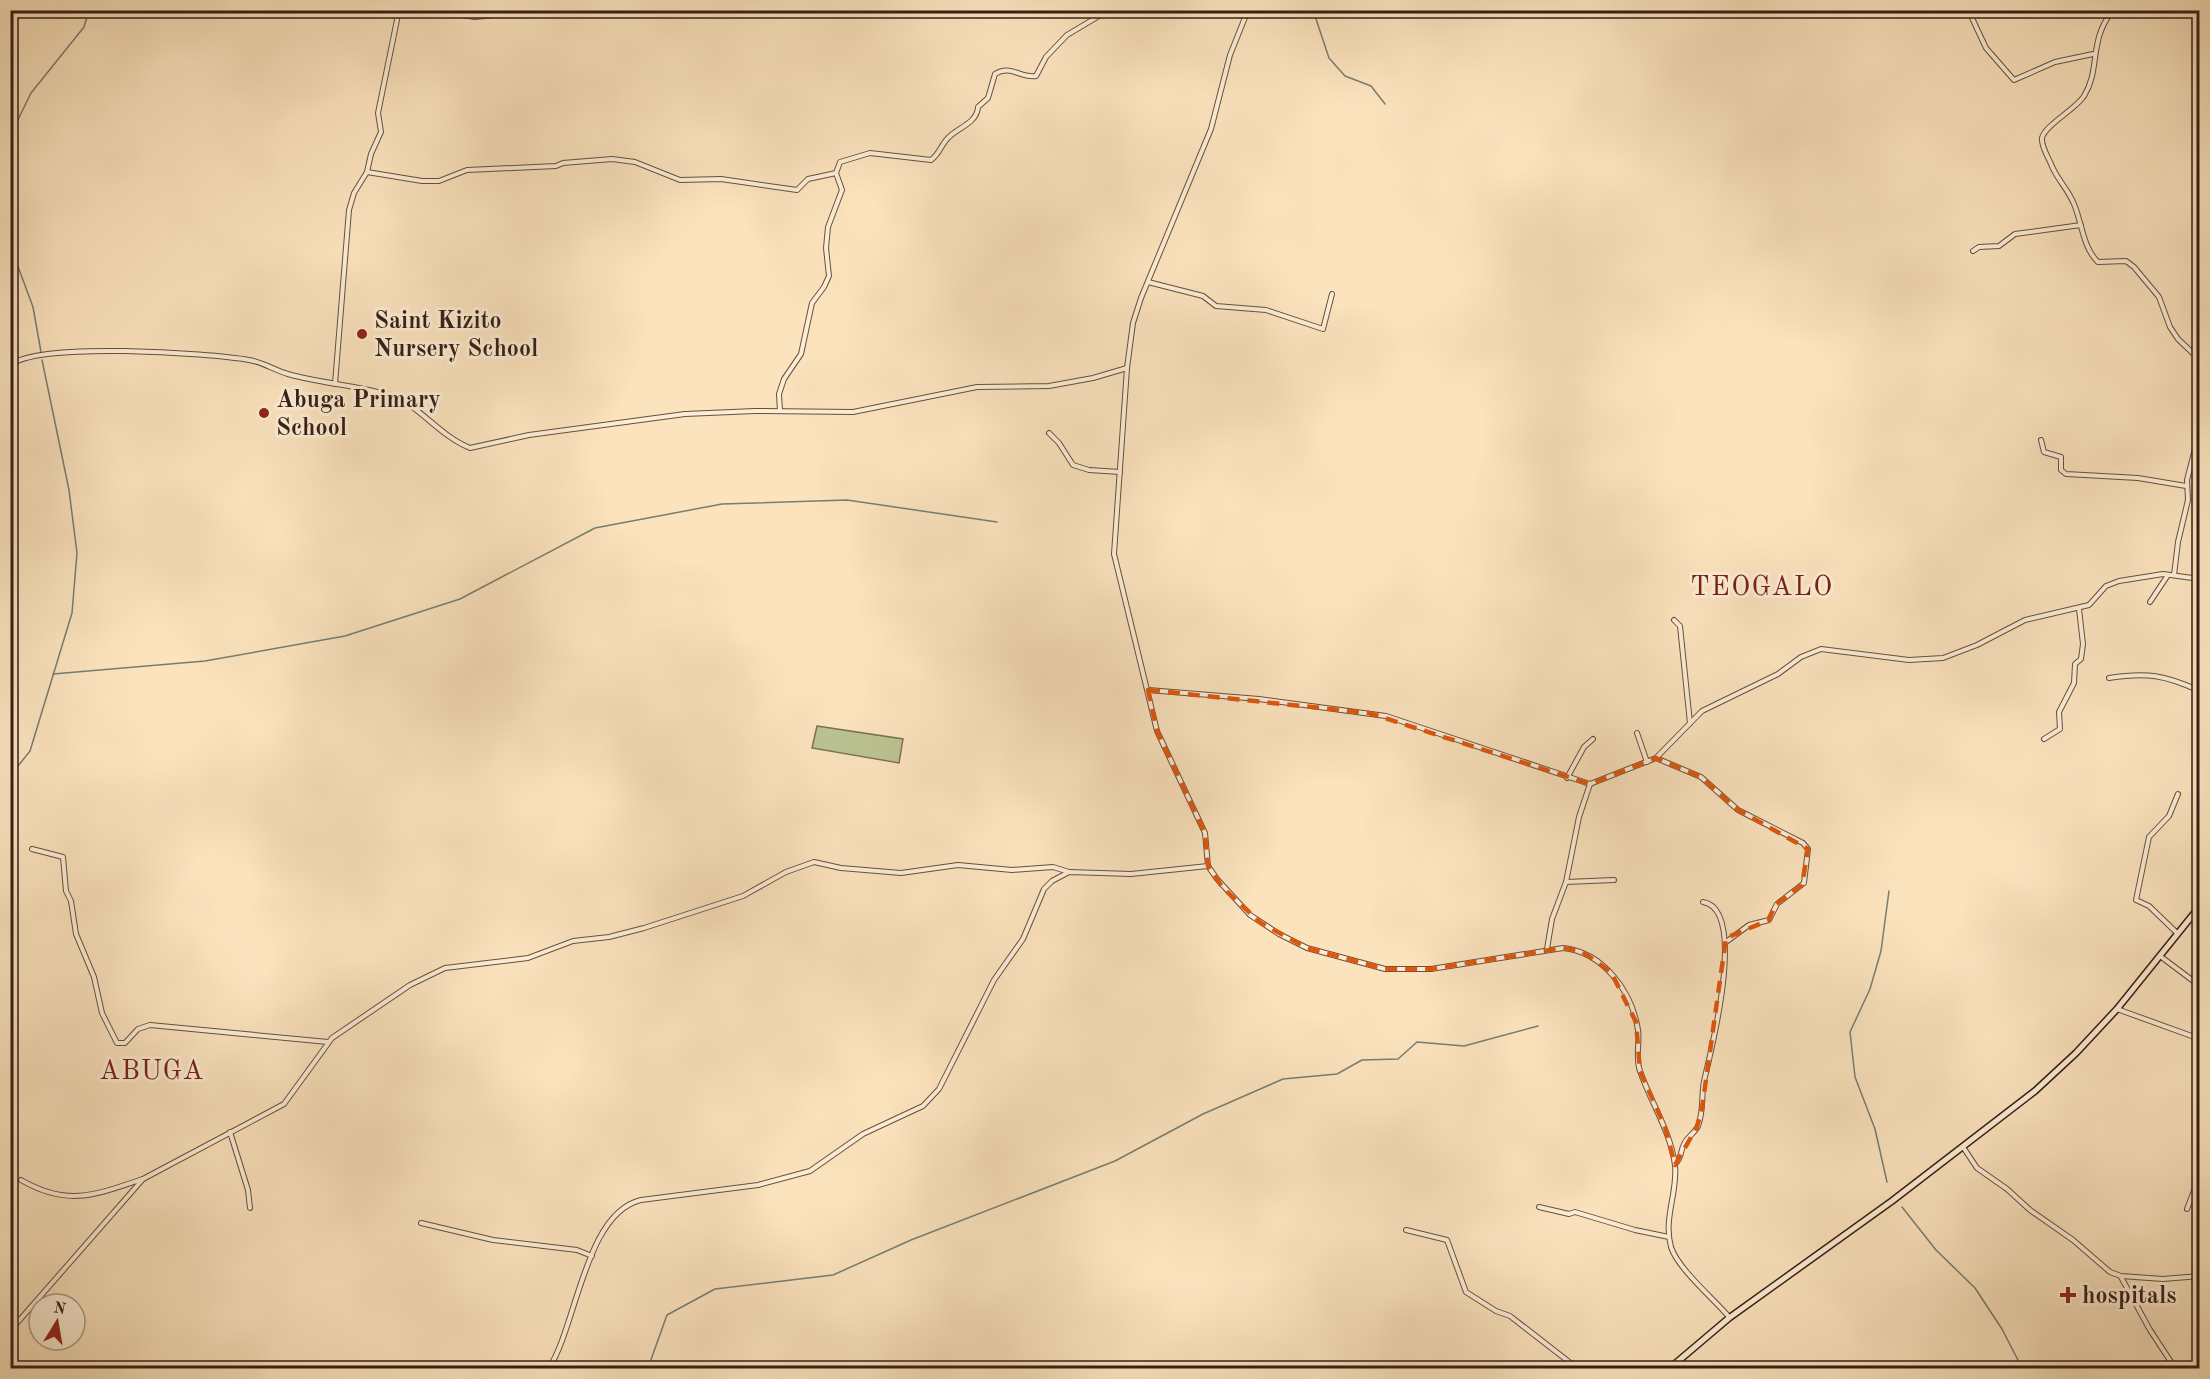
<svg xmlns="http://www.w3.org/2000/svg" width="2210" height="1379" viewBox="0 0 2210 1379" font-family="'Old Standard TT',serif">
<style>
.green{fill:#bcc493;stroke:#797154;stroke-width:1.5}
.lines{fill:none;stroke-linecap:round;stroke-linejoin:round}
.stream{stroke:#757e74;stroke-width:1.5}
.street-casing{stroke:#674f3f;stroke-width:6}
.secondary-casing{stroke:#361e15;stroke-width:8}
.street{stroke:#fcedd5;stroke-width:4}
.secondary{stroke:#fcedd5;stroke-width:5}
.marked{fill:none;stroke:#df560c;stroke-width:4.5;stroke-dasharray:12 8;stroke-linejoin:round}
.poi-dot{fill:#8f2418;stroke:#fcedd5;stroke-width:2}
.labels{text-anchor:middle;stroke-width:6;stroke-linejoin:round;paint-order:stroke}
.poi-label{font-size:24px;font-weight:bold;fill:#361e15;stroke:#fcedd5;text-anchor:start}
.quarter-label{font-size:27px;letter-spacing:1.5px;fill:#7a1f14;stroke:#fcedd5}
</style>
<rect width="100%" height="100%" fill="#fbe3be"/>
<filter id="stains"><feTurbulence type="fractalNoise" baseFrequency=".00333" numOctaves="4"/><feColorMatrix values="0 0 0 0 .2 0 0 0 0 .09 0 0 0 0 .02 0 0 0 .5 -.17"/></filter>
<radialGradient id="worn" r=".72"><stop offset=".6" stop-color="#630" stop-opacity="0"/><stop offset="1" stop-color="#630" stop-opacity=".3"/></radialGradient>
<path class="green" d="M817 726 903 739 899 763 812 748Z"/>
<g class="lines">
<g class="stream">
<path d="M1306 10 1315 16 1329 58 1345 76 1371 86 1385 104"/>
<path d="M10 136 31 93 84 27 89 10"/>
<path d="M10 245 33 307 41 352"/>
<path d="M53 674 205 661 345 636 460 599 595 528 722 504 847 500 997 522"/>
<path d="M10 776 30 751 72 613 77 553 69 490 42 360"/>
<path d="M1887 1182 1875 1129 1855 1077 1850 1032 1870 989 1881 951 1889 891"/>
<path d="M1902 1207 1936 1250 1975 1288 2002 1329 2022 1368"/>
<path d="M648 1368 667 1315 715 1289 833 1275 911 1240 1115 1161 1203 1114 1283 1079 1337 1074 1362 1060 1398 1059 1417 1042 1464 1046 1538 1026"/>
</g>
<g class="street-casing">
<g id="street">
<path d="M425 10 475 17 543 10"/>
<path d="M1248 10 1230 55 1211 129 1141 298 1133 323 1127 368 1114 554 1157 731 1205 833 1208 866 1217 879 1250 915 1279 934 1307 948 1385 969H1431L1563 948C1603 952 1632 991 1638 1030 1640 1043 1635 1057 1640 1071 1651 1103 1670 1130 1675 1165 1678 1192 1663 1218 1671 1247 1678 1269 1714 1299 1729 1317"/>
<path d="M2113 10C2088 41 2101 69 2084 96 2076 109 2045 125 2042 138 2041 146 2048 157 2051 164 2056 178 2068 189 2074 204 2082 223 2083 248 2098 262L2126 261 2134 267 2159 297 2170 327 2178 339 2200 360"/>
<path d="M1972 18 1986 48 2014 80 2055 62 2093 54"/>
<path d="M367 172 371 154 381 132 378 113 398 15 404 10"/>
<path d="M1973 251 1979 247 1999 246 2015 234 2081 225"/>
<path d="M1148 282 1203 296 1216 306 1266 310 1323 329 1332 294"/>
<path d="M10 366C33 341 211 353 249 360 263 362 274 370 288 374 322 384 361 385 395 397 419 406 440 436 470 448L529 435 685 414 755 411 853 412 977 387 1049 386 1093 378 1127 368"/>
<path d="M335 384 349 210 354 193 367 172 422 181H439L467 170 556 166 563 163 612 159 635 162 680 180 721 179 797 190 808 179 836 173"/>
<path d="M780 411 779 394 784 379 801 354 812 303 824 287 829 276 826 248 828 227 842 190 836 173 840 162 870 153 931 160C940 154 941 144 949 137 959 127 977 123 978 107L988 98 995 74C1011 64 1021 79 1036 76L1046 57 1067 35 1109 10"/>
<path d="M1049 433 1059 443 1073 465 1089 470 1120 472"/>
<path d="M2041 440 2044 452 2061 457V470L2066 474 2138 478 2186 486"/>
<path d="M2174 575 2178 542 2188 500 2187 480 2198 437 2200 408"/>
<path d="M2150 602 2168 575"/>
<path d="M1674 620 1680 626 1690 723"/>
<path d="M2109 678C2147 672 2165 675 2200 691"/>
<path d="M1148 690 1259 699 1386 716 1590 784 1656 758 1702 711 1778 674 1801 657 1821 649 1909 660 1943 658 1977 645 2025 620 2089 605 2106 586 2119 581 2163 574 2200 579"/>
<path d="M1637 733 1647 762"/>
<path d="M2044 739 2060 729 2059 712 2074 683 2075 664 2081 659 2083 644 2079 609"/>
<path d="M1656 758 1701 777 1738 810 1803 843 1808 849 1804 883 1777 904 1769 920 1749 925 1726 942"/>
<path d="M1567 778 1584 747 1593 739"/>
<path d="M32 849 63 857 66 891 71 901 76 934 94 977 102 1013 117 1043H125L138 1029 150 1025 328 1042"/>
<path d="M1566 882 1614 880"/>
<path d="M2177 933 2149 906 2136 900 2149 837 2169 816 2178 794"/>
<path d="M1547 949 1552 919 1566 882 1579 817 1590 784"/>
<path d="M2160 956 2200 986"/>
<path d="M2117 1009 2200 1039"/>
<path d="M230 1132 248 1190 250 1208"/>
<path d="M1963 1147 1977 1168 2007 1189 2030 1210 2073 1240 2110 1272 2121 1276 2163 1279 2200 1276"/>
<path d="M1675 1164C1682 1158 1680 1152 1684 1144 1687 1137 1695 1133 1698 1126 1704 1111 1701 1096 1704 1081 1711 1051 1748 909 1703 902"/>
<path d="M21 1180C68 1207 95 1195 143 1179"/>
<path d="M1539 1207 1569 1214 1575 1212 1635 1230 1669 1237"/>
<path d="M2187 1209 2200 1175"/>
<path d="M421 1223 493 1240 577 1250 592 1256"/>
<path d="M1406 1230 1447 1240 1466 1292 1496 1311 1510 1316 1577 1368"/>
<path d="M2121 1277 2150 1330 2175 1368"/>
<path d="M10 1331 143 1179 284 1104 332 1038 410 985 445 968 528 958 573 941 609 937 644 928 743 896 786 872 814 862 841 868 901 873 958 865 1012 870 1053 867 1069 872"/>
<path d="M1678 1361 1682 1368"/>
<path d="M549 1368C577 1325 585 1213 641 1200L758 1185 810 1171 863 1134 923 1106 939 1089 994 980 1023 939 1044 889 1052 881 1069 872 1131 874 1208 866"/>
</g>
</g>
<g class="secondary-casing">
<path id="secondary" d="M1670 1368 1729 1318 1892 1201 2035 1091 2076 1053 2117 1009 2200 906"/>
</g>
<use href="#street" class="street"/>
<use href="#secondary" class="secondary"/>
</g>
<path class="marked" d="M1148 690 1369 713 1590 784 1656 758 1701 777 1738 810 1808 849 1802 885 1775 905 1769 920 1726 938 1702 1108 1697 1127 1675 1165 1665 1127 1640 1071 1636 1022 1611 972 1581 951 1563 948 1431 969H1385L1307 948 1261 923 1223 888 1208 866 1205 833 1157 731Z"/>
<g class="poi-dot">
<circle cx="362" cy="334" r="6"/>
<circle cx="264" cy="413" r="6"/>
<path d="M2065 1286h6v6h6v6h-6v6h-6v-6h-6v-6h6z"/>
</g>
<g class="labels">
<g class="poi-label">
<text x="374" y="328">Saint Kizito<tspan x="374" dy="28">Nursery School</tspan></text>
<text x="276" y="407">Abuga Primary<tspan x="276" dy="28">School</tspan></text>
<text x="2082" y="1303">hospitals</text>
</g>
<g class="quarter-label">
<text x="1762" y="595">TEOGALO</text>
<text x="152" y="1079">ABUGA</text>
</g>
</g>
<rect width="2210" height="1379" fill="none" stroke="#fbe3be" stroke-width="36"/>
<rect x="12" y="12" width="2186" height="1355" fill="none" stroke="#361e15" stroke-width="3"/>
<rect x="18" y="18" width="2174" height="1343" fill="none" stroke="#361e15" stroke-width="1.5"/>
<g transform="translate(57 1322) rotate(11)"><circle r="28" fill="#fcedd5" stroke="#ad9a88" stroke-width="1.5"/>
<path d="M0-4.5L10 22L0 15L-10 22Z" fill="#8f2418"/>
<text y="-9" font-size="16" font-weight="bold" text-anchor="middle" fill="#361e15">N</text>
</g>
<rect width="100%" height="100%" filter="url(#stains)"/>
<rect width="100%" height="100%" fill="url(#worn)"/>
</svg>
